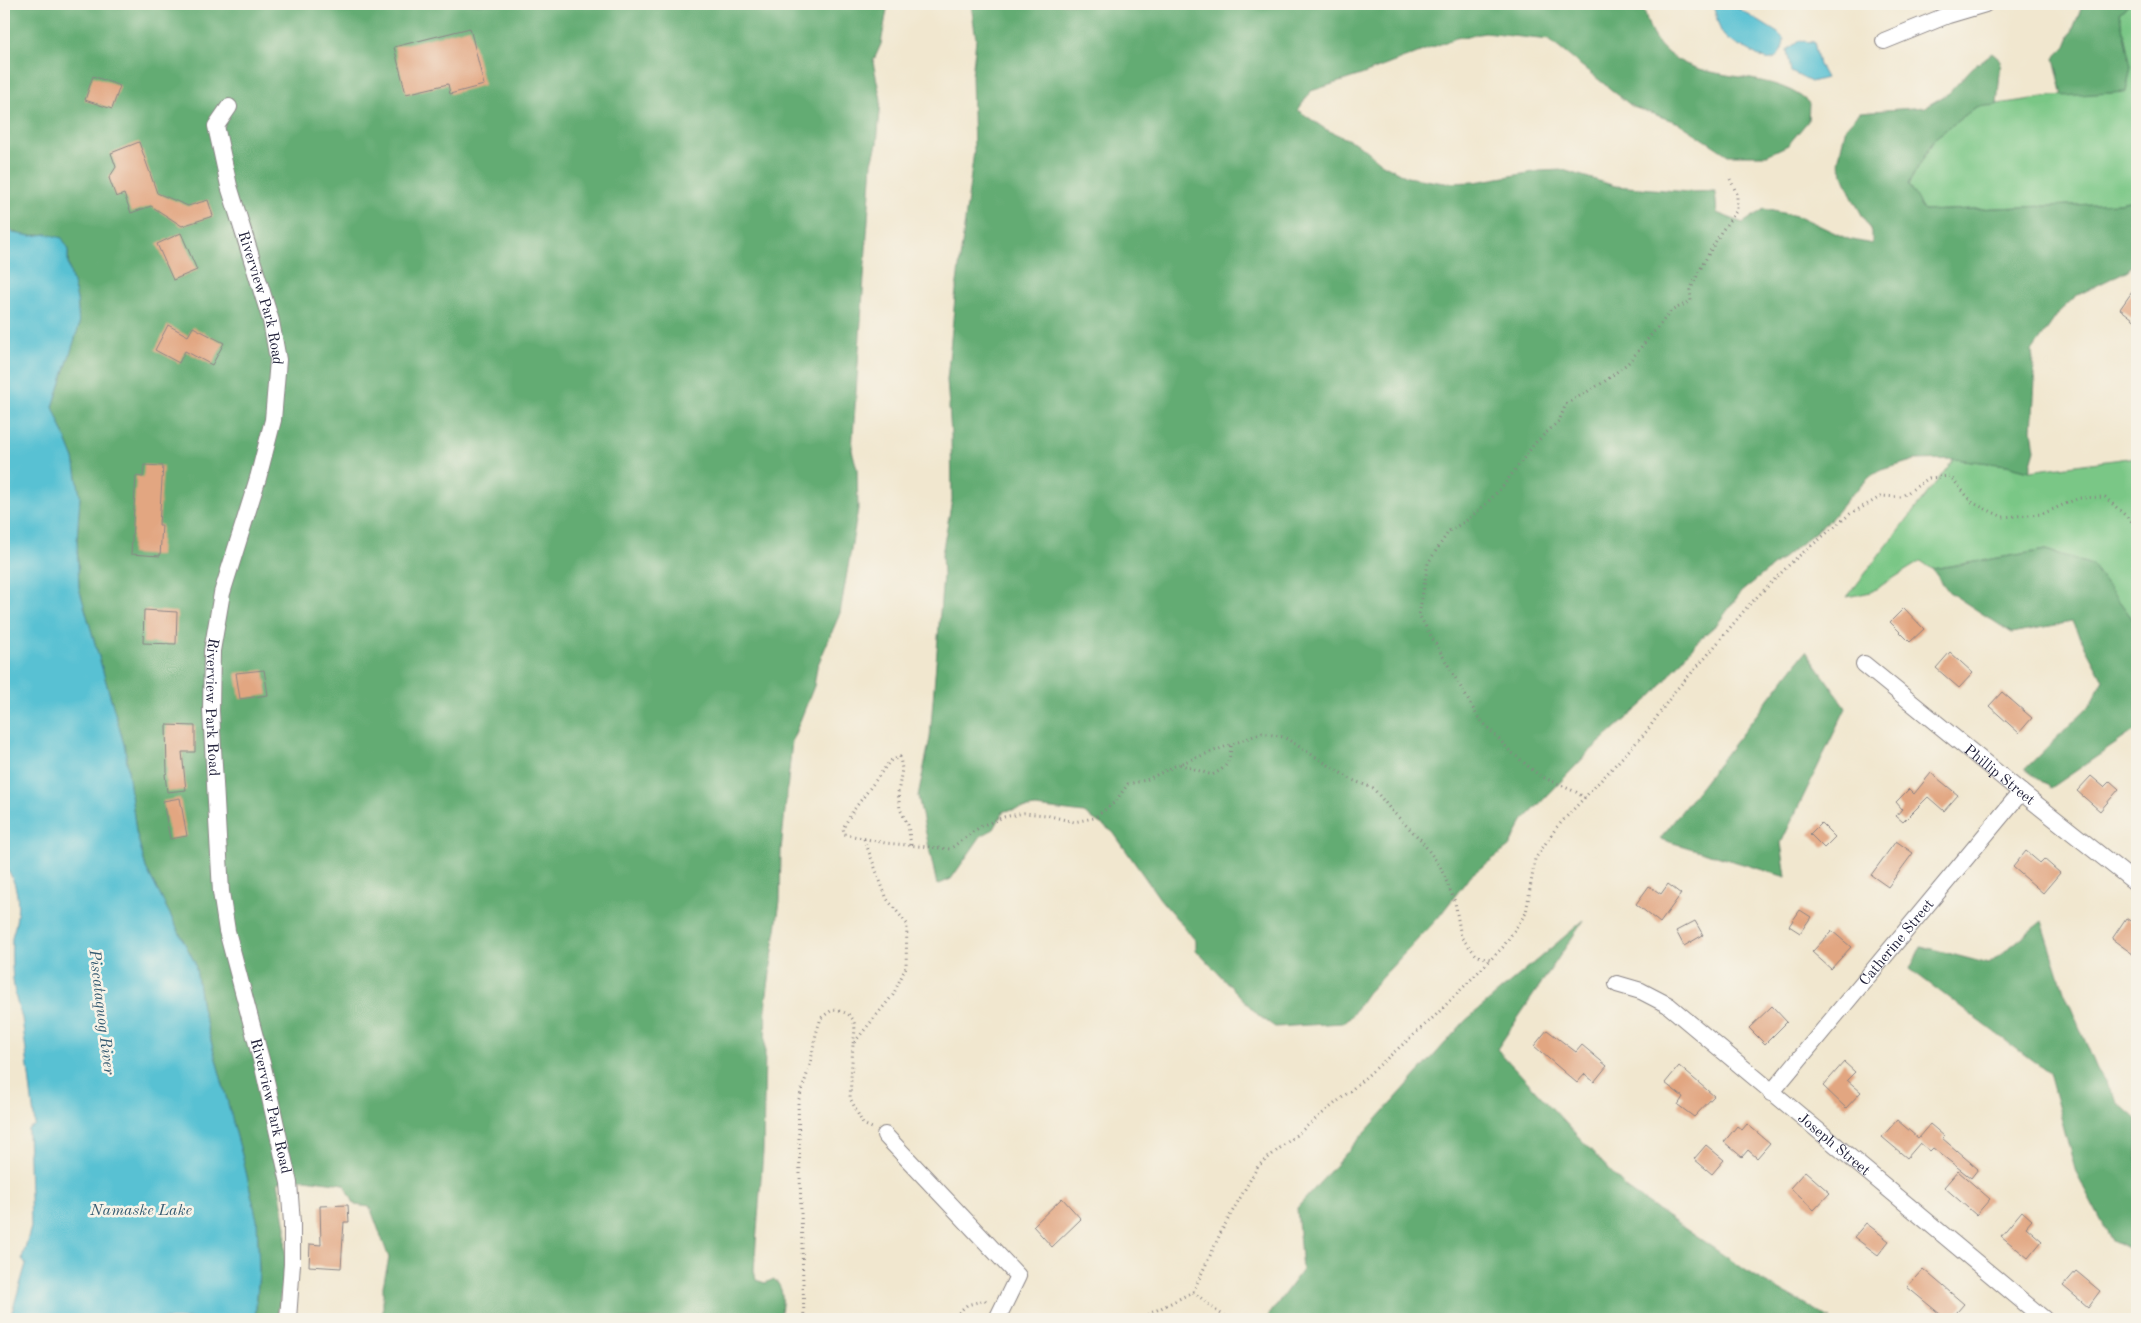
<svg xmlns="http://www.w3.org/2000/svg" width="2141" height="1323" viewBox="0 0 2141 1323" font-family="'Old Standard TT',serif">
<style>
.green{fill:#7ac786;stroke:#4e7460}
.forest{fill:#63ac73;stroke:#426757}
.water{fill:#58c1d3;stroke:#3d7287}
.building{fill:#e2a681}
.lines{fill:none;stroke-linecap:round;stroke-linejoin:round}
.minor-casing{stroke:#8a8485;stroke-width:18}
.path{stroke:#8a8485;stroke-width:3;stroke-dasharray:1 4;stroke-linecap:butt}
.minor{stroke:#fff;stroke-width:16}
.labels{text-anchor:middle;stroke-width:5;stroke-linejoin:round;paint-order:stroke}
.street-label{font-size:15px;fill:#22223b;stroke:#f7f3e8}
.water-label{font-size:16px;font-style:italic;fill:#355a70;stroke:#f7f3e8}
</style>
<rect width="100%" height="100%" fill="#f7f3e8"/>
<filter id="ink" filterUnits="userSpaceOnUse"><feTurbulence type="fractalNoise" baseFrequency=".02" numOctaves="2"/><feDisplacementMap in="SourceGraphic" scale="10" xChannelSelector="R" yChannelSelector="G"/><feConvolveMatrix kernelMatrix="1 2 1 2 8 2 1 2 1" color-interpolation-filters="sRGB"/></filter>
<filter id="wash" filterUnits="userSpaceOnUse"><feTurbulence type="fractalNoise" baseFrequency=".0096" numOctaves="4" result="noise"/><feDisplacementMap in="SourceGraphic" scale="20" xChannelSelector="R" yChannelSelector="G"/><feGaussianBlur stdDeviation="1.12" result="paint"/><feColorMatrix in="noise" values="0 0 0 0 0 0 0 0 0 0 0 0 0 0 0 0 0 1.4 0 .05"/><feComposite in="paint" operator="in"/></filter>
<g filter="url(#wash)">
<rect width="100%" height="100%" fill="#f1e7cf"/>
<g class="green">
<path d="M2130 4H2137V199L2120 203 1924 211 1908 185 1935 138 1976 107 2053 96 2126 92 2131 66 2119 13Z"/>
<path d="M2137 457V625L2092 565 2046 550 1932 569 1921 561 1871 592 1847 597 1954 459 2007 465 2029 471Z"/>
</g>
<g class="forest">
<path d="M4 4H888L881 44 873 62 881 100 877 144 872 163 852 450 857 469 858 509 840 613 817 667 814 686 792 741 781 850 780 901 766 1001 763 1152 754 1270 756 1280 765 1283 774 1279C786 1290 782 1304 780 1319H383V1286L389 1258 370 1207 355 1205 344 1184 305 1179 278 1182 286 1227 285 1263 277 1319H255L259 1271 257 1221 243 1159 202 1008 195 963 146 868 136 832 125 748 79 588 77 540 80 496 74 459 53 407 79 326 77 299 68 264V248L47 234C27 236 18 239 4 223V146L8 129 4 80Z"/>
<path d="M971 4H1642C1646 14 1648 28 1654 37 1686 90 1769 64 1809 103L1808 121 1788 145 1767 155H1728L1679 123 1633 107 1549 40 1485 33 1456 38 1361 75 1311 91 1298 110 1325 129 1358 144 1381 163 1407 177 1444 183 1475 182 1540 171 1563 170 1615 186 1689 192 1715 191 1717 213 1743 223 1764 209 1801 217 1848 239 1872 244V233L1852 197 1838 162 1846 127 1860 112 1925 107 1949 93 1972 68 1992 53 2001 61 1997 105 1976 107 1935 138 1908 184 1924 211 2120 203 2137 199V257L2128 270 2076 296 2060 311 2032 351 2035 381 2032 430 2035 450 2029 471 2007 465 1954 459 1915 460 1879 471 1871 476 1849 497 1830 520 1741 592 1718 623 1697 642 1654 694 1589 752 1523 821 1509 847 1471 875 1438 918 1367 993 1350 1018 1342 1023 1275 1027 1259 1016 1196 950V941L1160 899 1113 832 1084 813 1036 807 1004 811 994 829 981 836 951 879 937 885 918 796 930 738 943 575 942 554 952 500 951 434 947 380 955 298 974 151 972 76 976 39Z"/>
<path d="M2083 4H2130L2119 13 2131 66 2126 92 2063 96 2054 58 2066 46Z"/>
<path d="M2046 550 2092 565 2137 625V729L2051 788 2025 769 2090 705 2103 680 2072 622 2012 633 1949 592 1932 569Z"/>
<path d="M1806 651 1846 708 1781 843 1786 877 1660 839Z"/>
<path d="M1584 920 1497 1049 1627 1189 1754 1276 1831 1319H1266L1302 1270 1297 1208 1465 1021Z"/>
<path d="M2042 921 2064 991 2097 1069 2119 1103 2137 1119V1253L2112 1241 2076 1173 2049 1073 1910 969 1921 946 1989 964Z"/>
</g>
<g class="water">
<path d="M1712 4H1731L1778 33 1784 39C1784 48 1778 62 1766 59 1759 57 1751 51 1745 48 1739 45 1732 43 1727 39 1716 29 1718 15 1712 4Z"/>
<path d="M1799 41 1814 42 1819 65 1826 78 1811 82 1791 72 1787 50Z"/>
<path d="M4 223 13 233 31 236 47 234 62 238 68 248V264L77 299 79 326 53 407 74 459 80 496 77 540 79 588 125 748 136 832 146 868 195 963 202 1008 243 1159 257 1220 259 1271 255 1319H10L26 1264 22 1259 31 1227 28 1129 35 1125 22 1018C12 993 11 965 12 938 13 932 15 928 16 922 20 900 17 882 4 864Z"/>
</g>
<g id="blocks">
<g class="building">
<path d="M470 28 484 85 450 94 448 84 406 94 394 47Z"/>
<path d="M93 76 120 86 112 109 85 100Z"/>
<path d="M139 142 157 193 188 206 208 200 213 216 182 226 151 206 131 213 124 194 116 197 109 178 116 167 111 153Z"/>
<path d="M181 233 197 270 173 280 157 244Z"/>
<path d="M2137 285V322L2120 309Z"/>
<path d="M168 325 188 336 193 327 224 343 212 365 185 351 179 363 155 350Z"/>
<path d="M144 465 163 466 159 525H162L160 556 131 554 136 476 143 477Z"/>
<path d="M1904 608 1924 629 1910 642 1890 622Z"/>
<path d="M144 610 177 612 176 644 143 643Z"/>
<path d="M1950 652 1973 673 1959 688 1936 668Z"/>
<path d="M264 670 268 695 240 699 236 673Z"/>
<path d="M2002 692 2032 718 2019 733 1989 706Z"/>
<path d="M166 725 195 726V752H182L186 790 167 792 165 774 167 773Z"/>
<path d="M1931 773 1958 795 1944 811 1928 797 1903 822 1896 816 1902 809 1896 802 1909 789 1914 794Z"/>
<path d="M2091 776 2104 787 2110 781 2119 789 2100 811 2077 791Z"/>
<path d="M180 798 187 836 170 839 163 801Z"/>
<path d="M1821 823 1835 837 1824 848 1810 834Z"/>
<path d="M1896 841 1913 853 1888 887 1871 875Z"/>
<path d="M2026 851 2040 863 2044 859 2060 873 2043 893 2013 867Z"/>
<path d="M1668 884 1681 894 1660 923 1636 904 1649 886 1661 894Z"/>
<path d="M1800 910 1811 917 1800 933 1789 926Z"/>
<path d="M2126 918 2137 926V957L2112 939Z"/>
<path d="M1695 921 1703 935 1684 946 1676 931Z"/>
<path d="M1832 931 1851 947 1831 969 1812 952Z"/>
<path d="M1772 1006 1787 1022 1765 1044 1749 1028Z"/>
<path d="M1547 1030 1576 1052 1582 1045 1607 1066 1594 1082 1585 1074 1577 1083 1534 1046Z"/>
<path d="M1844 1062 1855 1072 1847 1080 1861 1092 1846 1108 1823 1086Z"/>
<path d="M1679 1066 1714 1096 1694 1117 1678 1105 1683 1097 1665 1083Z"/>
<path d="M1897 1120 1918 1138 1930 1124 1944 1136 1942 1138 1978 1169 1971 1178 1933 1148 1930 1151 1920 1143 1907 1158 1882 1137Z"/>
<path d="M1747 1124 1770 1143 1757 1158 1748 1150 1742 1157 1724 1142 1737 1126 1742 1130Z"/>
<path d="M1706 1145 1724 1160 1712 1174 1694 1159Z"/>
<path d="M1805 1171 1830 1193 1814 1210 1790 1188Z"/>
<path d="M1958 1171 1990 1199 1976 1215 1944 1187Z"/>
<path d="M1062 1198 1081 1219 1052 1247 1033 1226Z"/>
<path d="M348 1205 349 1222H344L341 1268 309 1266 310 1244 321 1245 320 1206Z"/>
<path d="M2022 1211 2032 1220 2026 1227 2042 1241 2028 1258 2001 1236Z"/>
<path d="M1866 1223 1889 1241 1878 1255 1854 1237Z"/>
<path d="M1923 1269 1964 1304 1951 1319H1946L1907 1287Z"/>
<path d="M2076 1271 2100 1291 2088 1307 2063 1286Z"/>
</g>
</g>
</g>
<g filter="url(#ink)">
<use href="#blocks" fill-opacity="0" stroke="#8a8485" stroke-width="1"/>
<g class="lines">
<g class="minor-casing">
<g id="minor">
<path d="M1884 41 1948 15 1985 4"/>
<path id="s1" d="M229 107 216 126 229 186 271 321 278 360 273 420 258 478 222 593 212 651 211 711 221 892 227 931 263 1067 289 1183 292 1223V1264L288 1319"/>
<path id="s2" d="M1864 664 2021 792 2137 884"/>
<path id="s3" d="M1617 984 1641 991 1668 1005 2044 1319"/>
<path id="s4" d="M1771 1093 2021 792"/>
<path d="M885 1135 1018 1276 997 1319"/>
</g>
</g>
<g class="path">
<path d="M1231 746C1230 763 1226 768 1212 775L1179 764 1262 733 1284 737 1352 780 1373 788 1392 811 1420 839 1440 866 1455 902 1461 937 1477 956 1491 959"/>
<path d="M1585 798 1576 792 1540 776 1510 751 1478 717 1419 615 1428 563 1449 531 1466 521 1487 503 1503 486 1535 443 1559 421 1566 404 1604 382 1628 363 1671 311 1691 301 1690 290 1703 264 1721 232 1737 210V194L1730 179"/>
<path d="M864 839 887 899 907 924 906 967 893 995 853 1044 850 1098 863 1124 872 1128"/>
<path d="M911 845 908 825 900 809 898 793 902 769 900 757 890 761 853 811 843 828 844 834 885 843 950 849 981 826 1004 817 1024 813 1046 815 1074 822 1094 818 1115 802 1128 784 1146 780 1179 764"/>
<path d="M1193 1292 1222 1230 1258 1166 1349 1092 1435 1016 1503 947 1526 913 1535 859 1556 828 1647 731 1675 691 1706 657 1748 606 1794 560 1850 514 1882 496 1901 497 1929 478 1950 476 1973 503 2003 517 2042 514 2079 498 2105 497 2137 526"/>
<path d="M804 1319 798 1102 810 1065 816 1034 821 1018 832 1010C856 1012 857 1023 853 1044"/>
<path d="M951 1319 967 1305 985 1300 988 1303"/>
<path d="M1139 1319 1193 1292C1208 1302 1213 1312 1232 1319"/>
</g>
<use href="#minor" class="minor"/>
</g>
</g>
<g class="labels">
<g class="street-label">
<text dy="5" stroke="none"><textPath href="#s1" startOffset="201">Riverview Park Road</textPath></text>
<text dy="5" stroke="none"><textPath href="#s1" startOffset="621">Riverview Park Road</textPath></text>
<text dy="5" stroke="none"><textPath href="#s2" startOffset="175">Phillip Street</textPath></text>
<text dy="5" stroke="none"><textPath href="#s4" startOffset="196">Catherine Street</textPath></text>
<text dy="5" stroke="none"><textPath href="#s1" startOffset="1026">Riverview Park Road</textPath></text>
<text dy="5" stroke="none"><textPath href="#s3" startOffset="272">Joseph Street</textPath></text>
</g>
<g class="water-label">
<text transform="translate(103 1012) rotate(83)" y="6">Piscataquog River</text>
<text x="141" y="1215">Namaske Lake</text>
</g>
</g>
<rect width="2141" height="1323" fill="none" stroke="#f7f3e8" stroke-width="20"/>
</svg>
